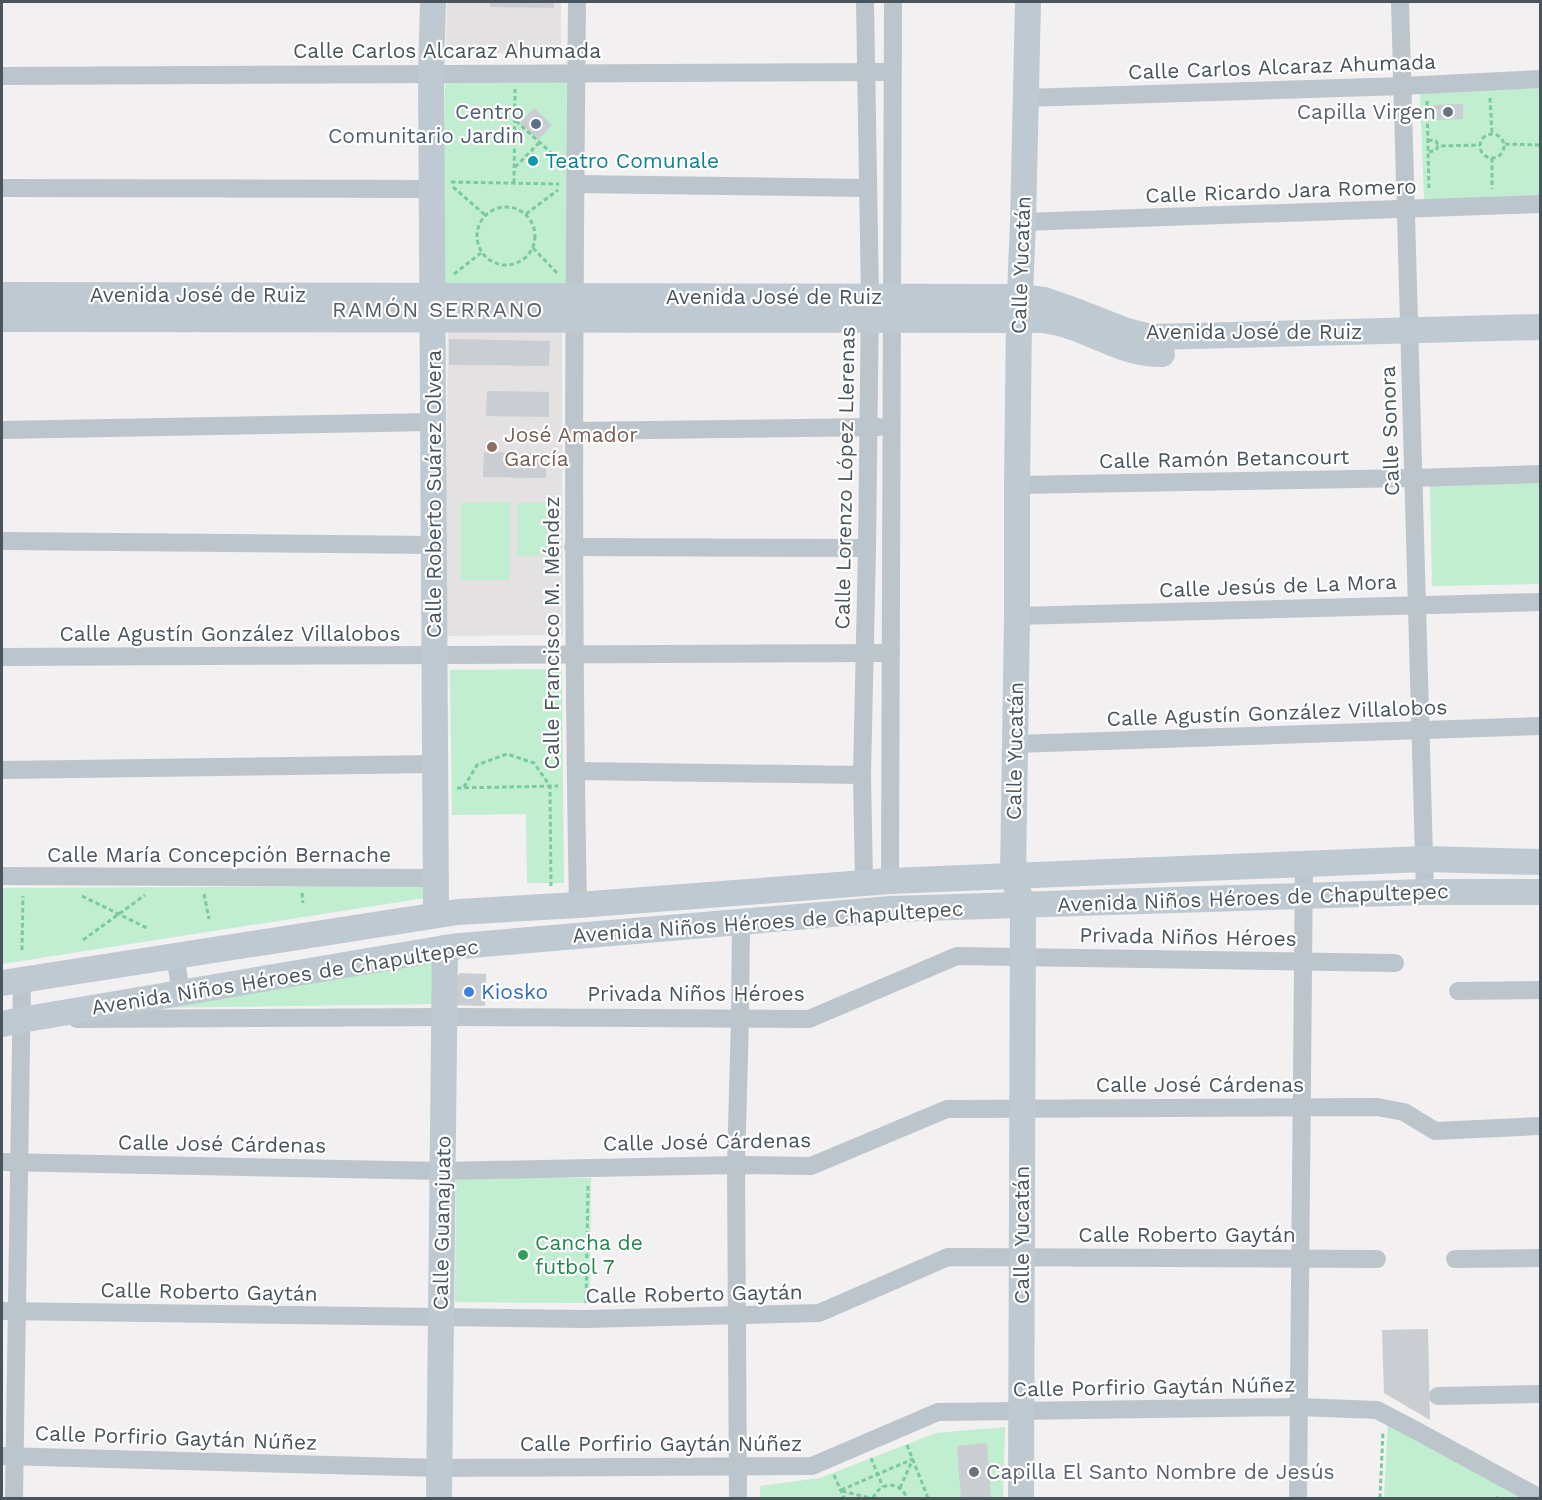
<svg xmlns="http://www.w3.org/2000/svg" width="1542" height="1500" viewBox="0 0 1542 1500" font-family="'Work Sans',sans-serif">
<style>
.education{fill:#e3e1e1}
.green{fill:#c1edd0}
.building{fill:#cacdd2}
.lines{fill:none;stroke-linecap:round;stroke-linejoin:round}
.path{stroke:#7bc99f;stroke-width:3;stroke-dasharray:4.5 3;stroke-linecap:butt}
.street{stroke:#bcc5cb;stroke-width:18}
.secondary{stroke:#bec9d2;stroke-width:26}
.worship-dot{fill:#6b7280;stroke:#fff;stroke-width:2}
.service-dot{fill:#5c6f8a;stroke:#fff;stroke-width:2}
.culture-dot{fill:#0f9aa8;stroke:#fff;stroke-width:2}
.education-dot{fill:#8d6e63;stroke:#fff;stroke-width:2}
.shop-dot{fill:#3f7fe0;stroke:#fff;stroke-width:2}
.leisure-dot{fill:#2e9e5b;stroke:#fff;stroke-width:2}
.labels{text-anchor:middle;stroke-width:4.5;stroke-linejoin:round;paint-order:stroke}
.street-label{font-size:21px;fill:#49545c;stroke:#fff}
.service-label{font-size:21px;fill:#4e5e75;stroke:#fff;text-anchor:end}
.worship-label{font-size:21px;fill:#5b616d;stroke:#fff;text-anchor:end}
.culture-label{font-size:21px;fill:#0d838f;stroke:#fff;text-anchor:start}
.education-label{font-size:21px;fill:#785e54;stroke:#fff;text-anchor:start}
.shop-label{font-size:21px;fill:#366cbe;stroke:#fff;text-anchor:start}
.leisure-label{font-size:21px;fill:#27864d;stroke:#fff;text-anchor:start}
.neighbourhood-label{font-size:22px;letter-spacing:1.5px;fill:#5c6064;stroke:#fff}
</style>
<rect width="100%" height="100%" fill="#f2f0f0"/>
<g class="education">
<path d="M447 2H561V53H446Z"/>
<path d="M448 328H562L563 635 444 636Z"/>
</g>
<g class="green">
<path d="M445 78 570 79 568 286 442 285Z"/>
<path d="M1540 85V195L1424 200 1420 90Z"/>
<path d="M1540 481V584L1432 586 1430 484Z"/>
<path d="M510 502V580H461V503Z"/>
<rect x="517" y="503" width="30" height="53"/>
<path d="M562 669 564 883H527L526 814 452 815 450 670Z"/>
<path d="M425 886V898L2 964V888Z"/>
<path d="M440 958V1004L141 1008Z"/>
<path d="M456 1178H591L590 1303 455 1302Z"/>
<path d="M1388 1421 1529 1498H1384Z"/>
<path d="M1005 1427 1003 1498H760V1486L820 1478 936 1433Z"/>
</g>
<g class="building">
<path d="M490 2H554V8L490 7Z"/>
<path d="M1463 104V119L1434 120 1433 105Z"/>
<path d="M534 108 552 125 538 140 520 123Z"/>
<path d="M533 153 541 159 533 169 525 162Z"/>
<path d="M449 339 550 341 549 366 449 365Z"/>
<path d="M487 391 549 392V417L486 416Z"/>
<path d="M484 452 546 453V478L483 477Z"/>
<path d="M460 973 486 974 485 1006 452 1005 454 979Z"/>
<path d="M1428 1329 1430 1420 1384 1393 1382 1330Z"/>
<path d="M987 1443 991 1498H961L957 1446Z"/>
</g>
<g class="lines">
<g class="path">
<path d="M1490 98 1492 133"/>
<path d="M1427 101 1429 191"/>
<path d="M516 121 558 159"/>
<circle cx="1492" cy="146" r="12"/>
<path d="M1428 140 1436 141 1438 146"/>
<path d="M1505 144 1540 145"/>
<path d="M1429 152 1436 150 1438 146 1480 145"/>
<path d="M1492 158V189"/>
<path d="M515 167 539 143"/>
<path d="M451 182 559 184"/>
<path d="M514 183 515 89"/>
<path d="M453 187 485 215"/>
<circle cx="506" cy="236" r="29"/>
<path d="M526 214 558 190"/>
<path d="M533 248 558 274"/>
<path d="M454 274 481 253"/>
<path d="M464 787 477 765 507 754 534 763 550 786 551 886"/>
<path d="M457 788 558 786"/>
<path d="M302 893 303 903"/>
<path d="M204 894 209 919"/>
<path d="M82 896 149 929"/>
<path d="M83 940 145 895"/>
<path d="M22 950 23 896"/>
<path d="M586 1303 588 1186"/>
<path d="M907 1445 928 1498"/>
<path d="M871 1458 883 1487"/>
<path d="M834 1475 844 1498"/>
<path d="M900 1488 912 1461"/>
<path d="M841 1490 913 1459"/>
<path d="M842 1491 870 1498"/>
<path d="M873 1498C881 1481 900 1481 907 1498"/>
<path d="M1380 1498 1383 1431"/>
<path d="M1496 1498H1498"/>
</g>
<g class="street">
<path d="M577 2C574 303 572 603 578 905"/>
<path d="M1400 2 1425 892"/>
<path d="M2 76 892 72"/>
<path d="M1025 98 1403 86 1540 79"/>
<path d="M575 184 867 188"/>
<path d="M2 188 432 189"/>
<path d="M1023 222 1540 204"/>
<path d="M2 430 433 422"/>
<path d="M574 431 879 427"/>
<path d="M1017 485 1414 478 1540 474"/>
<path d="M2 541 434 545"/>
<path d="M573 547 867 548"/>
<path d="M1017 616 1540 602"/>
<path d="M2 657 891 653"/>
<path d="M1015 744 1540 726"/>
<path d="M2 770 435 764"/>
<path d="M576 771 862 775"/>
<path d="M2 876 436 878"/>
<path d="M890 881 893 2"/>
<path d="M864 882 862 775 867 548 870 297 865 2"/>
<path d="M175 956 181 992"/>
<path d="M1458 991 1540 990"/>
<path d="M77 1019 444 1017 809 1019 957 956 1395 963"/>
<path d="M2 1162 442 1171 736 1165 811 1166 947 1109 1377 1107 1404 1112 1435 1131 1540 1126"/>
<path d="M1455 1259 1540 1258"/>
<path d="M2 1311 586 1319 819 1313 948 1257 1377 1259"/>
<path d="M1438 1396 1540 1394"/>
<path d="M2 1456 439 1468 812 1466 938 1412 1299 1407 1377 1410 1417 1431 1540 1498"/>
<path d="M14 1498 22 980"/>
<path d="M738 1498 736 1165 740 1018 741 922"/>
<path d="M1298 1498 1304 864"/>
</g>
<g class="secondary">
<path d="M433 2 431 74 436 914"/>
<path d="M2 295 1021 297 1044 300 1073 310 1127 331 1151 337 1540 327"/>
<path d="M2 319 1044 320C1053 322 1063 323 1072 327 1104 338 1127 354 1162 354"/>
<path d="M2 983 458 912 578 905 890 881 1425 859 1540 862"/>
<path d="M2 1024 21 1020 445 948 460 946 891 909 1425 892H1540"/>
<path d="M439 1498 445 948"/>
<path d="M1021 1498 1023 905 1013 877 1017 616V485L1019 319 1023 222 1028 2"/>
</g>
</g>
<g class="worship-dot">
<circle cx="1448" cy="112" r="6"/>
<circle cx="974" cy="1472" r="6"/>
</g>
<circle class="service-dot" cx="536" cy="124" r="6"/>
<circle class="culture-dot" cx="533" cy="161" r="6"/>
<circle class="education-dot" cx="492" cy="447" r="6"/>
<circle class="shop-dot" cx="469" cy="992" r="6"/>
<circle class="leisure-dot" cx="523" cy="1255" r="6"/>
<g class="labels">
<g class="street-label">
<text x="447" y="58">Calle Carlos Alcaraz Ahumada</text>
<text transform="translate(1282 67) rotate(-2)" y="7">Calle Carlos Alcaraz Ahumada</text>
<text transform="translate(1281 191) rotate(-2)" y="7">Calle Ricardo Jara Romero</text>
<text transform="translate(1021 265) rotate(-88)" y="7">Calle Yucatán</text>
<text x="198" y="302">Avenida José de Ruiz</text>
<text x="774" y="304">Avenida José de Ruiz</text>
<text x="1254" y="339">Avenida José de Ruiz</text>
<text transform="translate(1390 431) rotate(-92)" y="7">Calle Sonora</text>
<text transform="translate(1224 459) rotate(-1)" y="7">Calle Ramón Betancourt</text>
<text transform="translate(845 478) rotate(-89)" y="7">Calle Lorenzo López Llerenas</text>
<text transform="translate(434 494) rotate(-90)" y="7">Calle Roberto Suárez Olvera</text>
<text transform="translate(1278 586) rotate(-2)" y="7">Calle Jesús de La Mora</text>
<text transform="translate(552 633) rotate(-90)" y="7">Calle Francisco M. Méndez</text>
<text x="230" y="641">Calle Agustín González Villalobos</text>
<text transform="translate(1277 713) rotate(-2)" y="7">Calle Agustín González Villalobos</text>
<text transform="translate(1015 751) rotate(-89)" y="7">Calle Yucatán</text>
<text x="219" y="862">Calle María Concepción Bernache</text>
<text transform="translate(1253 898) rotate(-2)" y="7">Avenida Niños Héroes de Chapultepec</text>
<text transform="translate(768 922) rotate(-4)" y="7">Avenida Niños Héroes de Chapultepec</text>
<text transform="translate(1188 937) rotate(1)" y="7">Privada Niños Héroes</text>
<text transform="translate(285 977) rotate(-9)" y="7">Avenida Niños Héroes de Chapultepec</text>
<text x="696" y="1001">Privada Niños Héroes</text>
<text x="1200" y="1092">Calle José Cárdenas</text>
<text transform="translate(707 1142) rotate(-1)" y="7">Calle José Cárdenas</text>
<text transform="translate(222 1144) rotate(1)" y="7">Calle José Cárdenas</text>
<text transform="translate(442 1223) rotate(-89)" y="7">Calle Guanajuato</text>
<text transform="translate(1022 1235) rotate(-90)" y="7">Calle Yucatán</text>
<text x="1187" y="1242">Calle Roberto Gaytán</text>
<text transform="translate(209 1292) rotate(1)" y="7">Calle Roberto Gaytán</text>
<text transform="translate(694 1294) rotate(-1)" y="7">Calle Roberto Gaytán</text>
<text transform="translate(1154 1387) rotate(-1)" y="7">Calle Porfirio Gaytán Núñez</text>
<text transform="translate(176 1438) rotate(2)" y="7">Calle Porfirio Gaytán Núñez</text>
<text x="661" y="1451">Calle Porfirio Gaytán Núñez</text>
</g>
<g class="service-label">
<text x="524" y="119">Centro<tspan x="524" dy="24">Comunitario Jardin</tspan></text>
</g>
<g class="worship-label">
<text x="1436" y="119">Capilla Virgen</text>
<text x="986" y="1479" text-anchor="start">Capilla El Santo Nombre de Jesús</text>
</g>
<g class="culture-label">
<text x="545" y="168">Teatro Comunale</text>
</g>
<g class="education-label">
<text x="504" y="442">José Amador<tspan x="504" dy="24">García</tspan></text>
</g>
<g class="shop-label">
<text x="481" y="999">Kiosko</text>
</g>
<g class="leisure-label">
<text x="535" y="1250">Cancha de<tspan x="535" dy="24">futbol 7</tspan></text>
</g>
<g class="neighbourhood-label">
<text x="438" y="317">RAMÓN SERRANO</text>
</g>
</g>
<rect width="1542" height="1500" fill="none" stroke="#49545c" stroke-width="6"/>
</svg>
